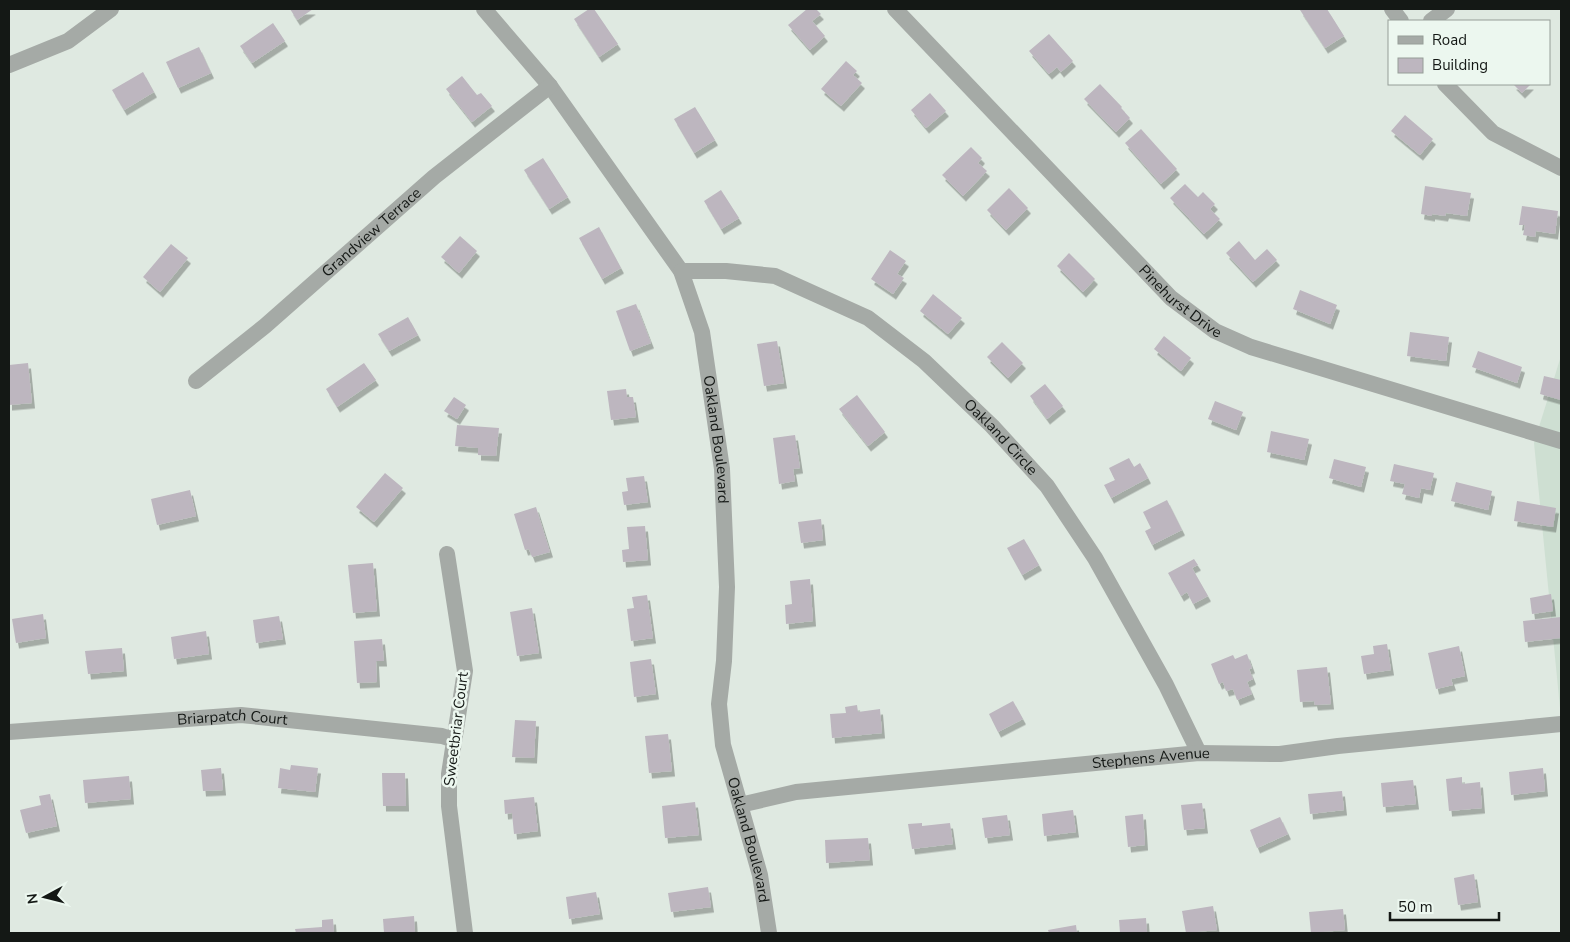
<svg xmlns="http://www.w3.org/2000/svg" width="1570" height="942" viewBox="0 0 1570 942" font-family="'Nunito Sans',sans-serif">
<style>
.built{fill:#cedfd2}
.building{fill:#bdb6bf;filter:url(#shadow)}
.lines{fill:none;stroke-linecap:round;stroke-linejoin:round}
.minor{stroke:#a5aaa6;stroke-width:16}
.labels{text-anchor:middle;stroke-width:5;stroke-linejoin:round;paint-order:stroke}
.street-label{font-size:15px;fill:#141815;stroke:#ecf7ef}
</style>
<defs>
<filter id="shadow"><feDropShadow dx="3" dy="5.5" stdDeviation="0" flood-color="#0004"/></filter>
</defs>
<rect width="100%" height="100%" fill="#dfe9e1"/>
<path class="built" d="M1561 356V718L1534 443Z"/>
<g class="building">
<path d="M290 9H313L297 20Z"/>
<path d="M589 9H594L618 44 599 57 574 19Z"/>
<path d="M807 9H816L821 14 812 21 825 36 810 50 788 25Z"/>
<path d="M1302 9H1327L1344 36 1325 48 1300 10Z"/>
<path d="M273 23 285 41 252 63 240 46Z"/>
<path d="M1049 34 1073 61 1061 72 1057 67 1049 74 1029 51Z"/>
<path d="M199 47 211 73 178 88 166 62Z"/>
<path d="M846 61 857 71 853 75 862 83 841 106 821 89Z"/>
<path d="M143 72 154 92 124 110 112 90Z"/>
<path d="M462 76 477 95 481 93 492 106 472 122 446 89Z"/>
<path d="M1100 84 1122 107 1121 108 1130 118 1116 132 1084 99Z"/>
<path d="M1513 84H1531L1522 93Z"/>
<path d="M930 93 946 111 926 128 911 110Z"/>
<path d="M695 107 715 140 694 153 674 119Z"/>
<path d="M1405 115 1433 139 1420 155 1391 131Z"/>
<path d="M1141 129 1177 169 1161 184 1125 143Z"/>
<path d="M971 147 982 158 978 163 987 171 963 196 942 175Z"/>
<path d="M543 158 568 197 549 209 524 170Z"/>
<path d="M1185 184 1198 197 1203 192 1215 204 1210 209 1220 219 1204 234 1170 198Z"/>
<path d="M1425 186 1471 193 1467 216 1446 213 1445 216 1432 214V216L1421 214Z"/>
<path d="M1009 188 1028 208 1006 230 987 210Z"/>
<path d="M721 190 739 218 721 229 704 201Z"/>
<path d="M1522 206 1558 211 1555 234 1536 231 1535 237 1523 235 1525 225H1519Z"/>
<path d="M599 227 621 268 602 279 579 238Z"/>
<path d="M460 236 477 251 459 273 441 257Z"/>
<path d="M1239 241 1255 260 1267 249 1277 260 1253 282 1226 253Z"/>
<path d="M171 244 188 258 160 292 143 277Z"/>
<path d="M890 250 906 261 897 274 904 278 893 294 871 279Z"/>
<path d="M1069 253 1095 279 1083 292 1057 266Z"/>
<path d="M1300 290 1337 305 1330 324 1293 309Z"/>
<path d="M933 294 962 318 948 334 920 311Z"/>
<path d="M636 304 651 343 630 351 616 311Z"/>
<path d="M408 317 418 335 389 351 378 334Z"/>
<path d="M1410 332 1449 337 1446 361 1407 356Z"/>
<path d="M1164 336 1191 358 1181 371 1154 349Z"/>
<path d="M777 341 784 383 764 386 757 344Z"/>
<path d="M1002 342 1023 363 1008 378 987 357Z"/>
<path d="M1478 351 1522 367 1517 383 1472 367Z"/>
<path d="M28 363 32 403 9 405V365Z"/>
<path d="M364 363 376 380 337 407 326 389Z"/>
<path d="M1544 376 1561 380V400L1540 394Z"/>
<path d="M1045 384 1063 406 1047 419 1030 396Z"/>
<path d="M626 389 627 397H633L636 417 611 420 607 391Z"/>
<path d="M857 395 885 432 868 446 839 409Z"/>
<path d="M454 397 466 405 457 419 444 411Z"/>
<path d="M1215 401 1243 412 1236 430 1208 419Z"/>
<path d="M457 425 499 428 496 456 478 455V448L455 446Z"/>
<path d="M1271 431 1309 439 1304 460 1267 452Z"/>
<path d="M795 435 800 468 793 469 795 481 779 484 773 438Z"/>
<path d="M1129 458 1134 467 1140 463 1148 478 1111 498 1104 485 1115 480 1109 468Z"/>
<path d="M1334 459 1366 467 1361 487 1329 478Z"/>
<path d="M1394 464 1434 473 1430 490 1421 488 1419 498 1402 494 1405 484 1390 481Z"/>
<path d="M385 473 403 488 374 522 356 507Z"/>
<path d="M644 476 648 502 624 505 622 492 628 491 626 478Z"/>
<path d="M1456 482 1492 491 1488 510 1451 501Z"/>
<path d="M190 490 196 516 157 525 151 499Z"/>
<path d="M1167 500 1182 530 1152 545 1145 531 1151 528 1143 512Z"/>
<path d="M1517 501 1556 508 1553 527 1514 521Z"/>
<path d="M536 507 550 552 532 557 529 549 525 550 514 514Z"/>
<path d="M821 519 823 540 801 543 798 522Z"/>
<path d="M645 526 648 560 623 562 622 550 629 549 627 527Z"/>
<path d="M1024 539 1039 565 1022 575 1007 548Z"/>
<path d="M1194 559 1198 565 1192 568 1208 596 1193 604 1187 592 1181 596 1168 573Z"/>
<path d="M373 563 377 611 353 613 348 565Z"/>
<path d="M810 579 813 621 786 624 785 605 792 604 790 581Z"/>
<path d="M1551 594 1553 611 1532 614 1530 598Z"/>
<path d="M647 595 653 638 631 641 627 609 634 608 632 597Z"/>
<path d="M532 608 539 653 517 656 510 612Z"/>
<path d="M43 614 46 638 16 643 12 619Z"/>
<path d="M279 616 283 639 256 643 253 620Z"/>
<path d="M1561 617V638L1525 642 1523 621Z"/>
<path d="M206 631 209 654 174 659 171 637Z"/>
<path d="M382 639 384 661H376L377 682 357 683 354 641Z"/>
<path d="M1387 644 1391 670 1364 674 1361 656 1374 654 1373 646Z"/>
<path d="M1459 646 1465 676 1451 679 1453 685 1436 689 1428 653Z"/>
<path d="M122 648 124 671 88 674 85 651Z"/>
<path d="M1247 654 1252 668 1249 669 1253 679 1247 682 1252 694 1237 700 1233 689 1226 691 1223 682 1219 684 1211 664 1233 655 1235 659Z"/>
<path d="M651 659 656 694 634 697 630 662Z"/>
<path d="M1327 667 1331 704 1315 705 1314 701 1300 702 1297 670Z"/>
<path d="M1013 701 1023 719 998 732 989 714Z"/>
<path d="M857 705 858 712 880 709 882 733 832 738 830 714 846 713 845 707Z"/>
<path d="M515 720 536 721 534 758 512 757Z"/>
<path d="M668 734 672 771 649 773 645 736Z"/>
<path d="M291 765 318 768 315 792 278 788 280 768 290 770Z"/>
<path d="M221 768 223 790 203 791 201 770Z"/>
<path d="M1543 768 1545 791 1511 795 1509 772Z"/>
<path d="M382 773H405L406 806H383Z"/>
<path d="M129 776 131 799 85 803 83 780Z"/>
<path d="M1462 777V784L1480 782 1482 808 1449 811 1446 779Z"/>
<path d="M1413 780 1416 804 1383 807 1381 783Z"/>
<path d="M1342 791 1344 810 1310 814 1308 794Z"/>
<path d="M50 794 57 826 26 833 20 810 41 805 39 796Z"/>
<path d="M534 797 538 831 514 834 512 813 505 814 504 800Z"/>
<path d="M695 802 699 835 665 838 662 806Z"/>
<path d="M1202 803 1205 828 1184 830 1181 805Z"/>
<path d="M1073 810 1076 832 1044 836 1042 814Z"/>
<path d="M1143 814 1145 845 1128 847 1125 816Z"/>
<path d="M1007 815 1010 835 985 838 982 818Z"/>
<path d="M1280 817 1288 834 1257 848 1250 830Z"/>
<path d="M922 823V826L950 823 953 844 912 849 908 824Z"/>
<path d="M868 838 870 860 826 863 825 840Z"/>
<path d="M1474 874 1478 902 1458 905 1454 878Z"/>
<path d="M708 887 711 907 671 912 668 893Z"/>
<path d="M596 892 600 914 569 919 566 897Z"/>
<path d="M1213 906 1217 930 1186 933 1182 911Z"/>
<path d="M1343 909 1345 930 1311 933 1309 912Z"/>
<path d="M414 916 415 933H384L383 919Z"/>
<path d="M1146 918 1147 933H1120L1119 920Z"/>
<path d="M333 919 334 933H296L295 929 322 927V920Z"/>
<path d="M1076 925 1077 933H1049L1048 930Z"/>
</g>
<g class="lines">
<g class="minor">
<path id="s1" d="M484 9 550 86 681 271 702 332 722 469 727 587 724 661 719 704 723 745 760 875 769 933"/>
<path id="s2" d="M895 9 1171 298 1215 331 1251 347 1561 441"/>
<path d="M1392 9 1401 21"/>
<path d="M1431 21 1447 9"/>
<path d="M9 65 68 41 111 9"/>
<path d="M1445 84 1493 133 1561 168"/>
<path id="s3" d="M681 271H726L775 276 868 318 924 361 992 426 1047 486 1095 558 1166 685 1199 753"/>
<path id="s4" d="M196 381 265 326 434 177 550 86"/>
<path d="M447 554 465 671 449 774V806L465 933"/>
<path id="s5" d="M9 732 241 715 442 736 454 740"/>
<path id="s6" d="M740 805 796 792 1199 753 1280 754 1338 746 1561 724"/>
</g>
</g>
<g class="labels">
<g class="street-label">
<text dy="5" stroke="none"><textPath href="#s4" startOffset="230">Grandview Terrace</textPath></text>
<text dy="5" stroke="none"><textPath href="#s2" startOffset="409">Pinehurst Drive</textPath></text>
<text dy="5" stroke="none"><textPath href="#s3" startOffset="375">Oakland Circle</textPath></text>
<text dy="5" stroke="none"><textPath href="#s1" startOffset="501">Oakland Boulevard</textPath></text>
<text dy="5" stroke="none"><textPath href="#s5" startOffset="224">Briarpatch Court</textPath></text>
<text transform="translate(456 729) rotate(-83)" y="5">Sweetbriar Court</text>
<text dy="5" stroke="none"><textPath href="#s6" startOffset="414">Stephens Avenue</textPath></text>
<text dy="5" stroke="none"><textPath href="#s1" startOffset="906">Oakland Boulevard</textPath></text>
</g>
</g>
<rect width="1570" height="942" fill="none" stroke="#141815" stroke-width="20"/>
<rect x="1388" y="20" width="162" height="65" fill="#ecf7ef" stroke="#969e98"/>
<rect x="1398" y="36" width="25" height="8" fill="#a5aaa6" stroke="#969e98"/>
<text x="1432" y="45" font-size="15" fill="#141815">Road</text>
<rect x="1398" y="58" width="25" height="15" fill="#bdb6bf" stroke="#969e98"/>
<text x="1432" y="70" font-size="15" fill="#141815">Building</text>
<g transform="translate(45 897) rotate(263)" stroke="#ecf7ef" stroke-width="4" paint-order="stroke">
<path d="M0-4L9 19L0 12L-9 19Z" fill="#141815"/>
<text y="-8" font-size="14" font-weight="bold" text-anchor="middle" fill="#141815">N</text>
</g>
<path d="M1390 912v8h109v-8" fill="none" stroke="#141815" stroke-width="2.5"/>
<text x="1398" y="912" font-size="15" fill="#141815" stroke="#ecf7ef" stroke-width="4" paint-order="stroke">50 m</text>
</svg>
